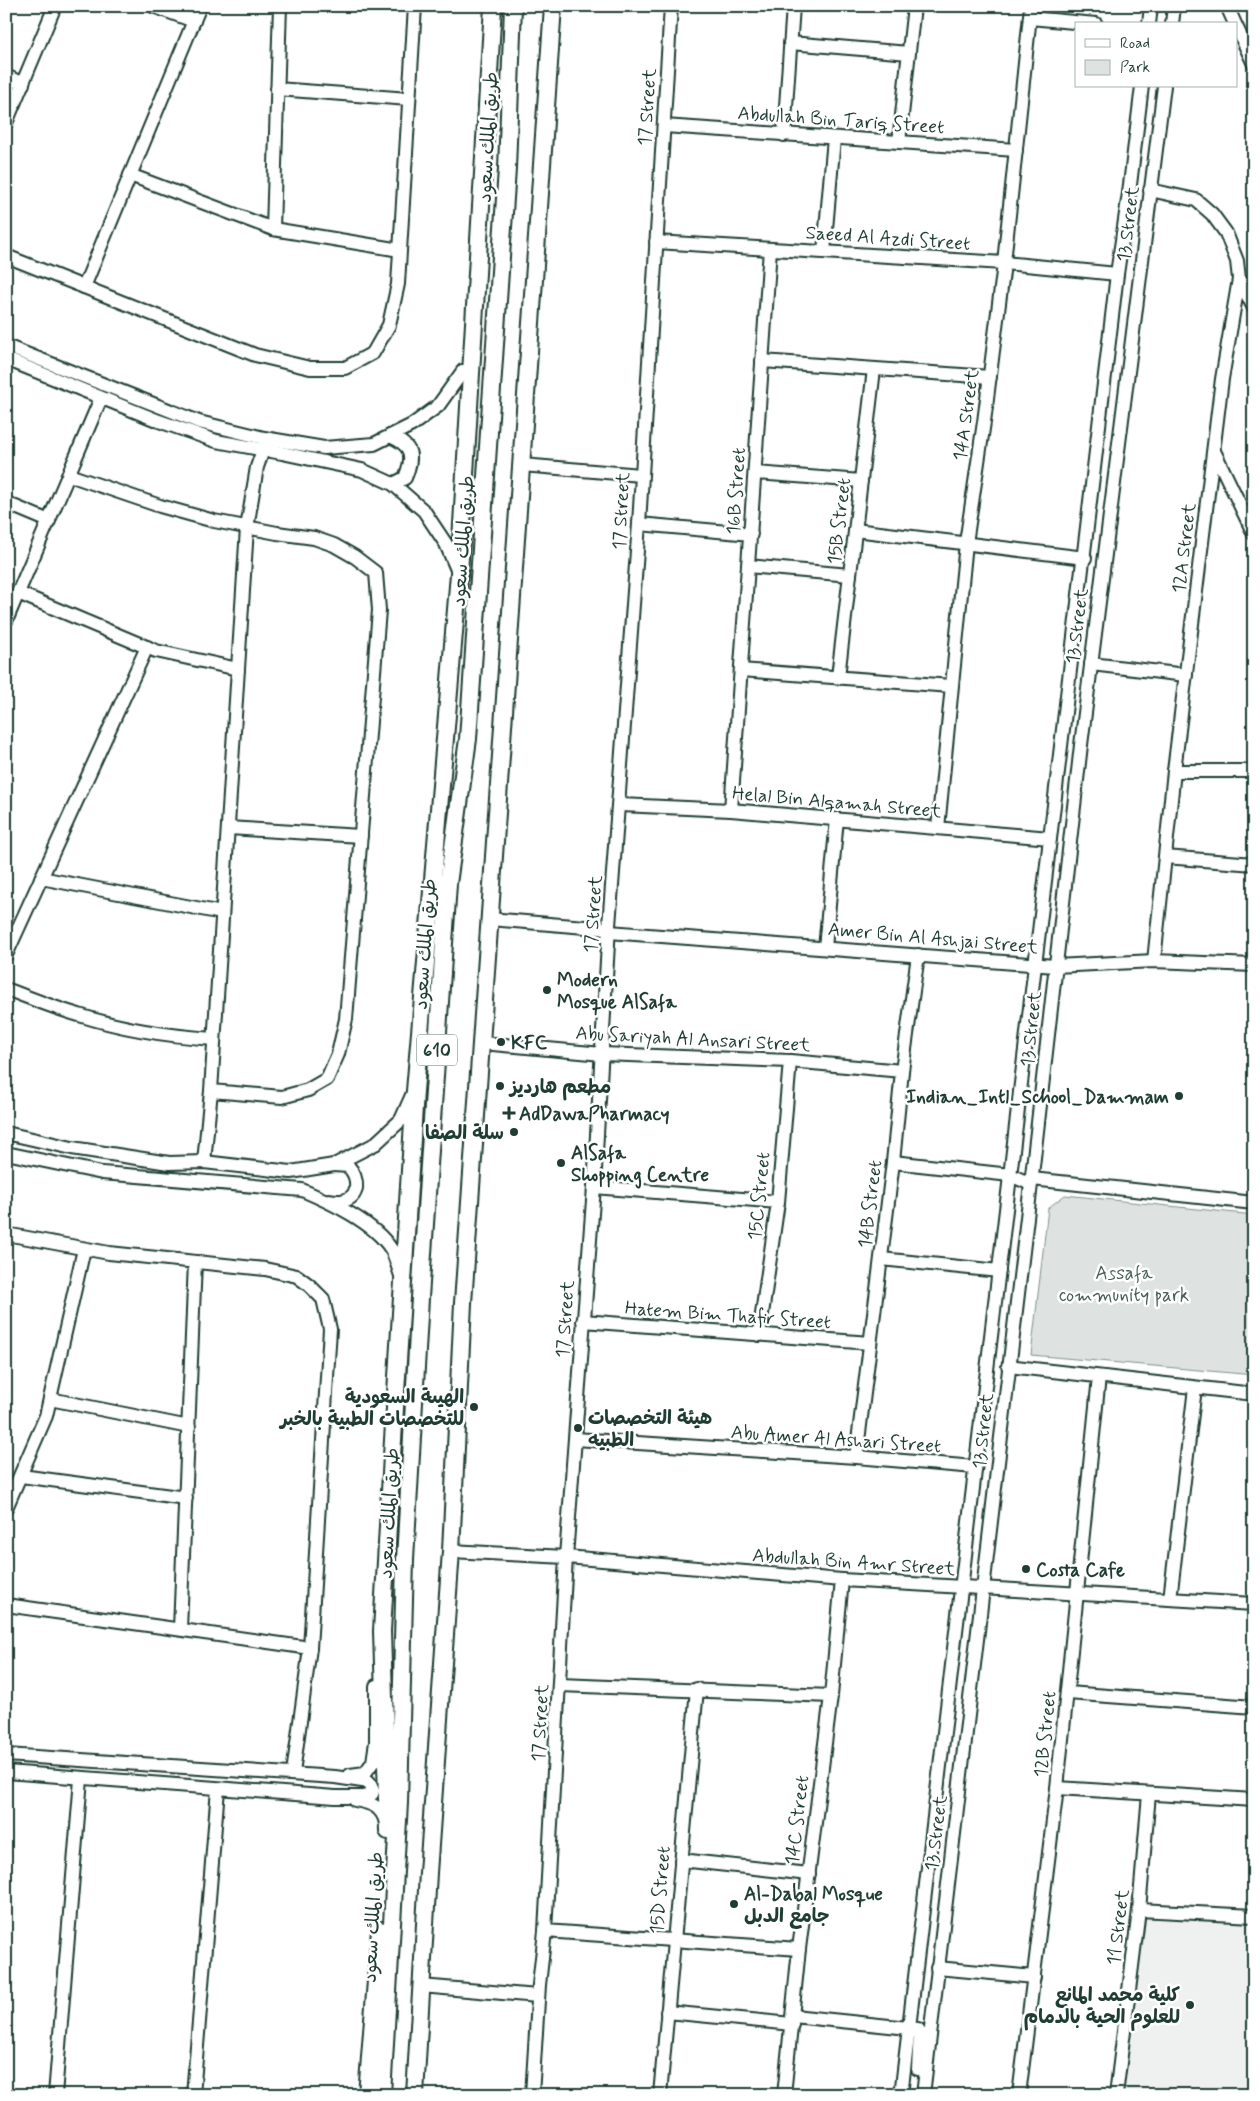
<svg xmlns="http://www.w3.org/2000/svg" width="1260" height="2101" viewBox="0 0 1260 2101" font-family="Mynerve,'Playpen Sans Arabic',sans-serif">
<style>
.built{fill:#eef1f0}
.green{fill:#dee3e2;stroke:#7e908b}
.lines{fill:none;stroke-linecap:round;stroke-linejoin:round}
.minor-casing{stroke:#1f3d34;stroke-width:16}
.major-casing{stroke:#1f3d34;stroke-width:20}
.minor{stroke:#fff;stroke-width:12}
.major{stroke:#fff;stroke-width:16}
.poi-dot{fill:#1f3d34;stroke:#fff;stroke-width:2}
.labels{text-anchor:middle;stroke-width:5;stroke-linejoin:round;paint-order:stroke}
.shield{fill:#fff;stroke:#627771;stroke-width:1}
.shield-label{font-size:18px;font-weight:bold;fill:#1f3d34}
.street-label{font-size:19px;fill:#1f3d34;stroke:#fff}
.poi-label{font-size:19px;font-weight:bold;fill:#1f3d34;stroke:#fff;text-anchor:start}
.park-label{font-size:19px;fill:#455e57;stroke:#fff}
</style>
<rect width="100%" height="100%" fill="#fff"/>
<filter id="ink" filterUnits="userSpaceOnUse"><feTurbulence type="fractalNoise" baseFrequency=".02" numOctaves="2"/><feDisplacementMap in="SourceGraphic" scale="10" xChannelSelector="R" yChannelSelector="G"/><feConvolveMatrix kernelMatrix="1 2 1 2 8 2 1 2 1" color-interpolation-filters="sRGB"/></filter>
<g filter="url(#ink)">
<path class="built" d="M1139 1910 1254 1916V2095H1116Z"/>
<path class="green" d="M1065 1195 1254 1215V1375L1031 1355 1048 1208Z"/>
<g class="lines">
<g class="minor-casing">
<g id="minor">
<path d="M153 6 194 21"/>
<path d="M1227 6 1235 24"/>
<path d="M1030 18 1096 24"/>
<path d="M1149 24 1151 6"/>
<path d="M1172 24 1174 6"/>
<path d="M1236 26 1254 64"/>
<path d="M790 43 909 53"/>
<path d="M6 76 23 84"/>
<path d="M277 89 409 99"/>
<path d="M6 123 55 6"/>
<path d="M664 126 1016 150"/>
<path d="M784 135 793 6"/>
<path d="M899 142 914 6"/>
<path d="M130 175 273 229 400 250"/>
<path d="M1150 190 1196 200 1212 214 1226 233 1237 261 1239 279 1222 379 1174 771 1154 961"/>
<path d="M273 229 280 6"/>
<path d="M656 242 1004 263 1117 274"/>
<path d="M824 252 834 138"/>
<path d="M6 256 255 355 310 368H345L373 353 389 325 398 284 415 6"/>
<path d="M1239 279 1254 308"/>
<path d="M84 287 200 6"/>
<path d="M6 346 199 422 264 438 324 448 374 444 412 425 438 406 463 371"/>
<path d="M6 359 159 421 216 441 282 453 362 470 393 484 424 511 446 544 458 572"/>
<path d="M762 361 990 377"/>
<path d="M390 436C413 446 414 456 405 478L393 484"/>
<path d="M1214 451 1254 534"/>
<path d="M522 465 641 475"/>
<path d="M755 473 861 481"/>
<path d="M69 475 160 506 214 521 277 533 314 538 334 545 355 557 376 573 379 610 346 1019 338 1054 327 1079 308 1090 282 1097 211 1091"/>
<path d="M6 503 49 521"/>
<path d="M639 524 751 534"/>
<path d="M855 530 1085 558"/>
<path d="M748 566 850 575"/>
<path d="M18 593 156 651 238 669"/>
<path d="M6 621 101 398"/>
<path d="M1091 664 1186 675"/>
<path d="M741 670 951 686"/>
<path d="M838 677 874 369"/>
<path d="M1174 771H1254"/>
<path d="M620 805 731 810 1050 838"/>
<path d="M731 810 770 249"/>
<path d="M228 828 361 836"/>
<path d="M938 828 966 543 984 422 1003 272 1031 6"/>
<path d="M1165 857 1254 864"/>
<path d="M41 878 222 913"/>
<path d="M490 919 609 929"/>
<path d="M609 932 1055 966 1154 961 1254 965"/>
<path d="M825 948 837 819"/>
<path d="M6 955 147 647"/>
<path d="M6 989C30 998 54 1008 79 1015 122 1029 169 1036 214 1039"/>
<path d="M482 1043 602 1054 790 1061 902 1071"/>
<path d="M6 1133 72 1148 169 1163 204 1162 291 1172 334 1165 375 1144 401 1120 413 1093"/>
<path d="M6 1153 102 1173 302 1190C330 1202 374 1222 391 1249 396 1257 398 1269 402 1278"/>
<path d="M204 1162 211 1091 247 528 257 467 263 450"/>
<path d="M893 1162 1010 1175 1031 1184"/>
<path d="M1032 1179 1254 1203"/>
<path d="M594 1187 778 1202"/>
<path d="M329 1200C333 1201 338 1201 341 1201 361 1199 359 1177 348 1166L334 1165"/>
<path d="M6 1234 109 1253 265 1269 297 1276 309 1285 323 1299 330 1329 310 1648 293 1773"/>
<path d="M881 1259 999 1271"/>
<path d="M583 1321 870 1343"/>
<path d="M759 1335 778 1202 790 1061"/>
<path d="M1008 1366 1254 1394"/>
<path d="M50 1399 189 1427"/>
<path d="M575 1439 856 1457 975 1467"/>
<path d="M856 1457 893 1162 902 1071 918 955"/>
<path d="M21 1476 186 1498"/>
<path d="M6 1508 46 1416 84 1249"/>
<path d="M451 1551 566 1557 842 1580 1254 1604"/>
<path d="M1170 1599 1195 1388"/>
<path d="M6 1605 310 1648"/>
<path d="M180 1629 195 1262"/>
<path d="M560 1685 831 1696"/>
<path d="M1068 1693 1254 1707"/>
<path d="M6 1755 335 1777 369 1782 373 1791 372 1794 364 1797H335L6 1772"/>
<path d="M350 1775 365 1773 373 1762 376 1742V1686"/>
<path d="M1057 1788 1254 1800"/>
<path d="M355 1800C371 1803 382 1806 386 1823"/>
<path d="M681 1860 809 1874"/>
<path d="M1139 1910 1254 1916"/>
<path d="M545 1931 799 1949"/>
<path d="M937 1968 1034 1977"/>
<path d="M421 1986 538 1996"/>
<path d="M667 2012 792 2024"/>
<path d="M793 2016 918 2029 920 2032 918 2069"/>
<path d="M55 2095 81 1779"/>
<path d="M193 2095 218 1789"/>
<path d="M532 2095 539 1985 545 1931 566 1557 594 1187 609 926 639 524 671 6"/>
<path d="M660 2095 697 1689"/>
<path d="M784 2095 799 1949 831 1696 842 1580"/>
<path d="M901 2095 1117 274 1129 193 1142 86"/>
<path d="M923 2095 1031 1184 1081 745 1164 86"/>
<path d="M1019 2095 1057 1788 1099 1377"/>
<path d="M1116 2095 1139 1910 1149 1794"/>
</g>
</g>
<g class="major-casing">
<g id="major">
<path d="M388 1831 382 1631 392 1456 415 1091 459 574 493 6"/>
<path d="M367 2095 380 1930"/>
<path d="M382 2095 399 1803 405 1559 420 1298 448 884 468 739 507 169 513 6"/>
<path d="M415 2095 428 1873 451 1551 463 1303 553 6"/>
</g>
</g>
<use href="#minor" class="minor"/>
<use href="#major" class="major"/>
</g>
</g>
<g class="poi-dot">
<circle cx="547" cy="990" r="5"/>
<circle cx="501" cy="1042" r="5"/>
<circle cx="500" cy="1086" r="5"/>
<circle cx="1179" cy="1096" r="5"/>
<path d="M506.5 1105.5h5v5h5v5h-5v5h-5v-5h-5v-5h5z"/>
<circle cx="514" cy="1132" r="5"/>
<circle cx="561" cy="1163" r="5"/>
<circle cx="474" cy="1407" r="5"/>
<circle cx="578" cy="1428" r="5"/>
<circle cx="1026" cy="1569" r="5"/>
<circle cx="734" cy="1904" r="5"/>
<circle cx="1190" cy="2005" r="5"/>
</g>
<g class="labels">
<rect class="shield" x="417" y="1034.5" width="40" height="31" rx="4"/>
<g class="shield-label">
<text x="437" y="1056">610</text>
</g>
<g class="street-label">
<text transform="translate(646 107) rotate(-86)" y="7">17 Street</text>
<text transform="translate(841 119) rotate(4)" y="7">Abdullah Bin Tariq Street</text>
<text transform="translate(487 137) rotate(-87)" y="7">طريق الملك سعود</text>
<text transform="translate(1127 224) rotate(-83)" y="7">13 Street</text>
<text transform="translate(888 237) rotate(4)" y="7">Saeed Al Azdi Street</text>
<text transform="translate(965 415) rotate(-82)" y="7">14A Street</text>
<text transform="translate(735 491) rotate(-86)" y="7">16B Street</text>
<text transform="translate(620 511) rotate(-87)" y="7">17 Street</text>
<text transform="translate(838 521) rotate(-83)" y="7">15B Street</text>
<text transform="translate(462 541) rotate(-86)" y="7">طريق الملك سعود</text>
<text transform="translate(1183 548) rotate(-83)" y="7">12A Street</text>
<text transform="translate(1076 626) rotate(-83)" y="7">13 Street</text>
<text transform="translate(837 801) rotate(5)" y="7">Helal Bin Alqamah Street</text>
<text transform="translate(592 914) rotate(-86)" y="7">17 Street</text>
<text transform="translate(933 937) rotate(5)" y="7">Amer Bin Al Ashjai Street</text>
<text transform="translate(424 944) rotate(-86)" y="7">طريق الملك سعود</text>
<text transform="translate(1030 1029) rotate(-84)" y="7">13 Street</text>
<text transform="translate(693 1038) rotate(3)" y="7">Abu Sariyah Al Ansari Street</text>
<text transform="translate(758 1196) rotate(-84)" y="7">15C Street</text>
<text transform="translate(869 1204) rotate(-83)" y="7">14B Street</text>
<text transform="translate(728 1314) rotate(4)" y="7">Hatem Bim Thafir Street</text>
<text transform="translate(564 1319) rotate(-86)" y="7">17 Street</text>
<text transform="translate(982 1431) rotate(-84)" y="7">13 Street</text>
<text transform="translate(836 1438) rotate(4)" y="7">Abu Amer Al Ashari Street</text>
<text transform="translate(388 1513) rotate(-87)" y="7">طريق الملك سعود</text>
<text transform="translate(854 1561) rotate(4)" y="7">Abdullah Bin Amr Street</text>
<text transform="translate(539 1723) rotate(-87)" y="7">17 Street</text>
<text transform="translate(1044 1734) rotate(-84)" y="7">12B Street</text>
<text transform="translate(796 1820) rotate(-83)" y="7">14C Street</text>
<text transform="translate(935 1833) rotate(-83)" y="7">13 Street</text>
<text transform="translate(659 1890) rotate(-85)" y="7">15D Street</text>
<text transform="translate(372 1917) rotate(-87)" y="7">طريق الملك سعود</text>
<text transform="translate(1117 1927) rotate(-83)" y="7">11 Street</text>
</g>
<g class="poi-label">
<text x="557" y="986">Modern<tspan x="557" dy="22">Mosque AlSafa</tspan></text>
<text x="511" y="1049">KFC</text>
<text x="510" y="1093">مطعم هارديز</text>
<text x="1169" y="1103" text-anchor="end">Indian_Intl_School_Dammam</text>
<text x="519" y="1120">AdDawaPharmacy</text>
<text x="504" y="1139" text-anchor="end">سلة الصفا</text>
<text x="571" y="1159">AlSafa<tspan x="571" dy="22">Shopping Centre</tspan></text>
<text x="464" y="1403" text-anchor="end">الهيىة السعودية<tspan x="464" dy="22">للتخصصات الطبية بالخبر</tspan></text>
<text x="588" y="1424">هيئة التخصصات<tspan x="588" dy="22">الطبيه</tspan></text>
<text x="1036" y="1576">Costa Cafe</text>
<text x="744" y="1900">Al-Dabal Mosque<tspan x="744" dy="22">جامع الدبل</tspan></text>
<text x="1180" y="2001" text-anchor="end">كلية محمد المانع<tspan x="1180" dy="22">للعلوم الحية بالدمام</tspan></text>
</g>
<g class="park-label">
<text x="1124" y="1279">Assafa<tspan x="1124" dy="22">community park</tspan></text>
</g>
</g>
<rect width="1260" height="2101" fill="none" stroke="#fff" stroke-width="25"/>
<rect x="12" y="12" width="1235" height="2076" fill="none" stroke="#1f3d34" stroke-width="2" filter="url(#ink)"/>
<rect x="1075" y="22" width="162" height="65" fill="#ffffff" stroke="#a5b1ae"/>
<rect x="1085" y="39" width="25" height="8" fill="#ffffff" stroke="#a5b1ae"/>
<text x="1120" y="48" font-size="15" fill="#1f3d34">Road</text>
<rect x="1085" y="60" width="25" height="15" fill="#dee3e2" stroke="#a5b1ae"/>
<text x="1120" y="72" font-size="15" fill="#1f3d34">Park</text>
</svg>
